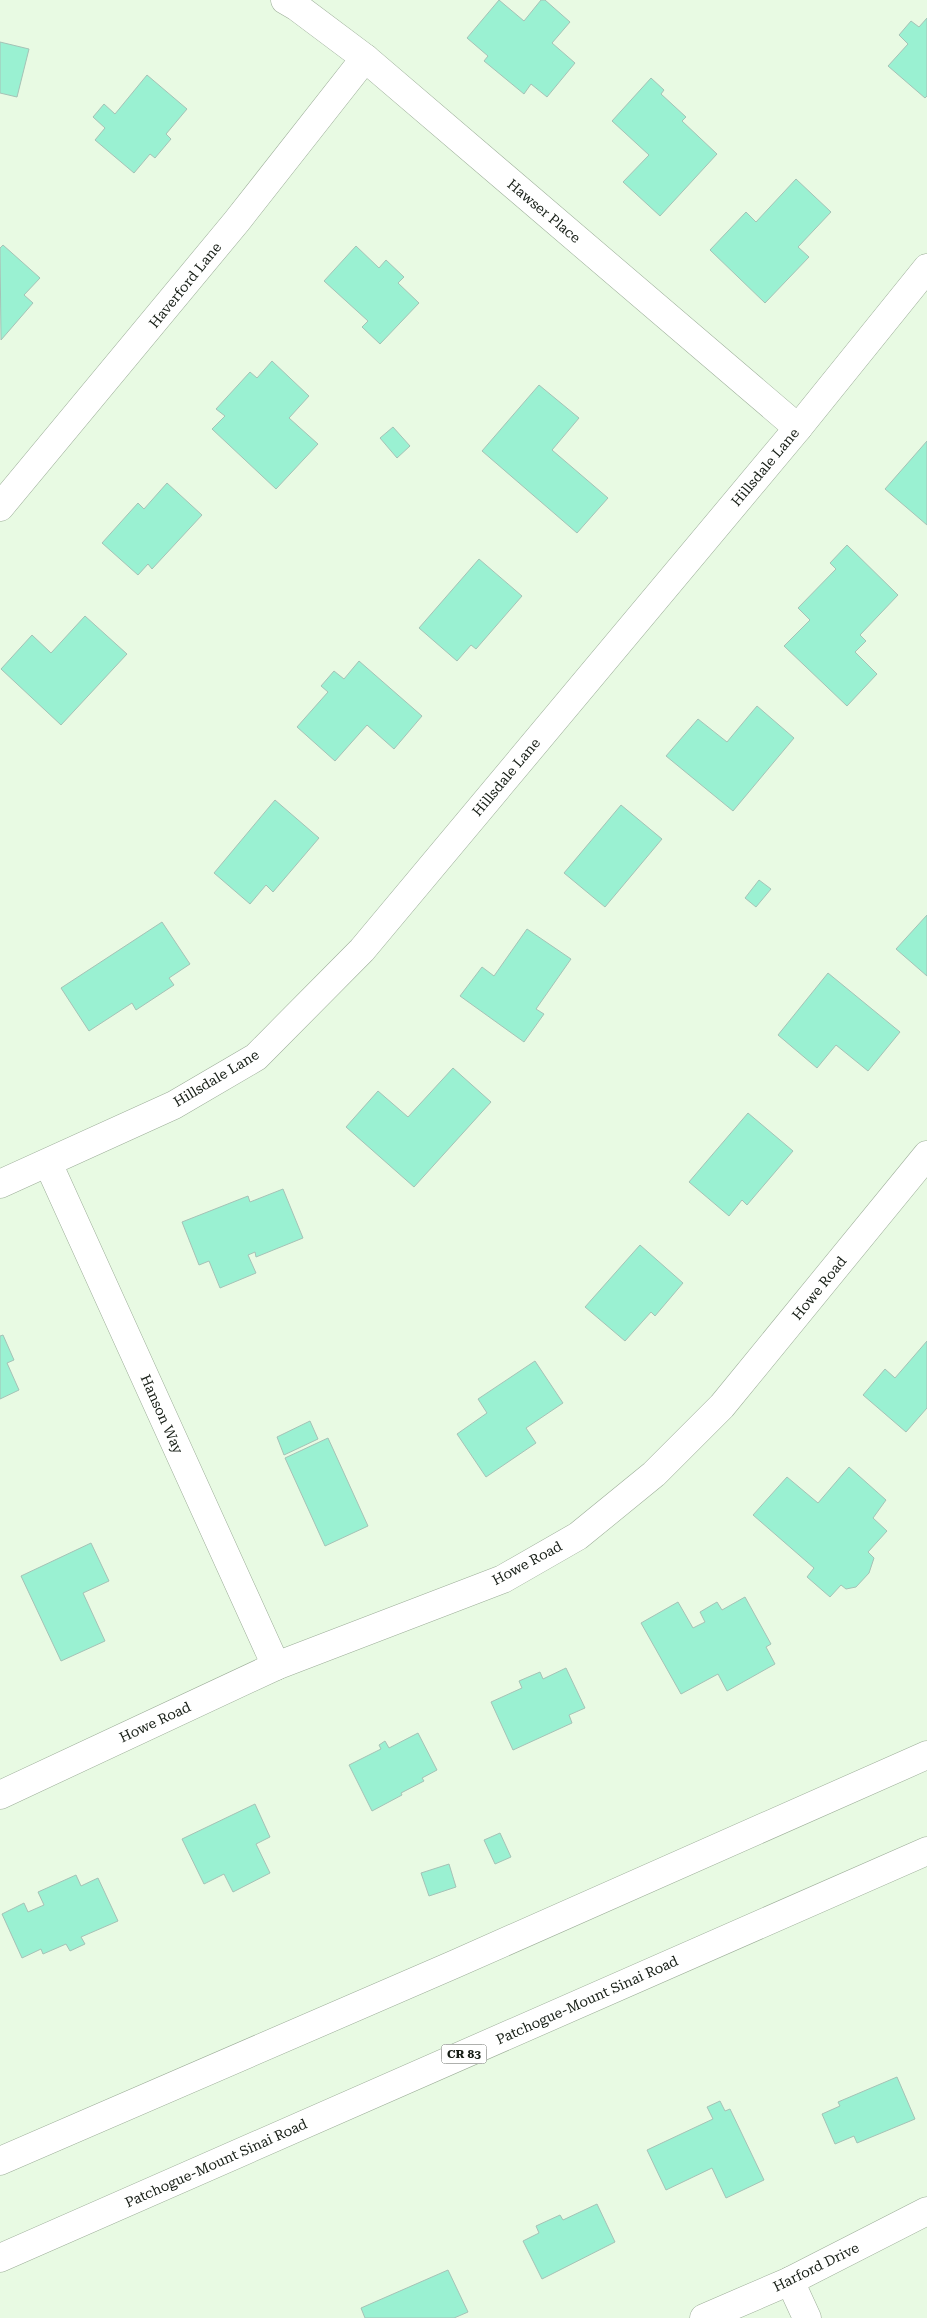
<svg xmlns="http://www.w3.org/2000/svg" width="927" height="2318" viewBox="0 0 927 2318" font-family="'Roboto Serif',serif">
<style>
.building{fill:#9af1d2;stroke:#a5c2b6}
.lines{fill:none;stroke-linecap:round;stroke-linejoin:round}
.minor-casing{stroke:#9cad98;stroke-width:29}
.trunk-casing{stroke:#9cad98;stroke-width:29}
.minor{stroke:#fff;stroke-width:28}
.trunk{stroke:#fff;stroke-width:28}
.labels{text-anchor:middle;stroke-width:4.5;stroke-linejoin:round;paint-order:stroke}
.shield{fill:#fff;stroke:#5c615b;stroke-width:1}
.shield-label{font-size:12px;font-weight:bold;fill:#161d15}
.street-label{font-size:14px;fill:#161d15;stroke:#fff}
</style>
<rect width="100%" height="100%" fill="#e8fae3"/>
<g class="building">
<path d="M499 0 524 21 541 0H545L570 22 552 43 575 63 547 97 531 84 524 94 484 61 488 56 467 38Z"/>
<path d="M927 18V96L925 98 888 66 908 44 899 35 911 21 919 27Z"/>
<path d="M0 42 29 49 17 97 0 93Z"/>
<path d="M147 75 187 109 166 134 171 139 155 158 150 154 134 173 95 140 105 128 93 117 104 104 115 114Z"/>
<path d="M651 78 664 90 661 94 686 117 682 121 717 154 660 216 623 182 649 155 612 121Z"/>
<path d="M796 179 831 212 798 247 809 257 765 303 710 250 746 212 756 222Z"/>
<path d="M3 245 40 278 24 295 33 303 1 340 0 248Z"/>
<path d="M356 246 379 268 386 260 404 277 398 283 419 303 380 344 362 327 368 321 324 281Z"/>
<path d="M272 361 309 396 289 418 318 444 276 489 212 429 225 416 216 409 250 372 257 378Z"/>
<path d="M539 385 579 418 552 450 608 498 577 533 482 451Z"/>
<path d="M393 427 410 446 397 458 380 438Z"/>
<path d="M927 441V525L885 489Z"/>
<path d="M167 483 202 515 152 569 148 564 138 575 102 543 138 503 144 509Z"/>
<path d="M847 545 898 595 860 635 866 641 855 652 877 674 847 706 784 646 810 620 798 608 836 569 830 563Z"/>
<path d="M479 559 522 596 476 649 471 645 457 661 419 628Z"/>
<path d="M85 616 127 654 61 725 1 669 32 635 51 653Z"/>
<path d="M359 661 422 716 394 749 367 725 335 761 297 727 328 692 321 686 334 671 344 679Z"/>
<path d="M757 706 794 738 733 811 666 756 698 719 727 742Z"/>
<path d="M275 800 319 838 273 892 266 885 250 904 214 873Z"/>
<path d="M621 805 662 839 605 907 564 873Z"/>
<path d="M759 880 771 889 756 907 745 898Z"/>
<path d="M927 915V976L896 949Z"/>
<path d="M162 922 190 964 169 978 174 985 136 1010 132 1003 89 1031 61 988Z"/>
<path d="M527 929 571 959 536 1009 544 1014 524 1042 460 996 482 967 494 976Z"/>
<path d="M828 973 900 1032 868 1071 836 1045 817 1068 778 1035Z"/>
<path d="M453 1068 491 1102 414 1187 346 1127 378 1091 408 1117Z"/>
<path d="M748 1113 793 1151 747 1205 742 1200 729 1216 689 1182Z"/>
<path d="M283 1189 303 1238 256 1257 255 1252 248 1255 256 1273 220 1288 209 1261 199 1265 182 1222 248 1196 250 1202Z"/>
<path d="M640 1245 683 1283 655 1316 651 1312 625 1341 585 1307Z"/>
<path d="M3 1335 14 1360 7 1363 19 1390 0 1399V1336Z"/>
<path d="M927 1341V1408L906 1432 863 1395 885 1369 895 1378Z"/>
<path d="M535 1361 563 1403 526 1428 536 1443 486 1477 457 1434 487 1413 478 1399Z"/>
<path d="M310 1421 318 1439 284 1455 277 1437Z"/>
<path d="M328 1438 368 1526 325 1546 285 1458Z"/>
<path d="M849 1467 886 1500 873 1518 887 1531 868 1552 874 1558 869 1573 856 1587 846 1589 841 1585 830 1597 807 1577 814 1568 753 1515 787 1477 818 1503Z"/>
<path d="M91 1543 109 1581 83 1593 105 1641 61 1661 21 1576Z"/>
<path d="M745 1597 771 1644 766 1647 775 1664 727 1691 718 1674 681 1694 641 1623 678 1602 693 1628 705 1622 700 1612 717 1602 722 1610Z"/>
<path d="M566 1668 585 1708 569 1715 572 1723 513 1750 491 1702 522 1688 519 1681 540 1672 543 1679Z"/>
<path d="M418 1733 437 1770 422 1778 424 1781 401 1793 402 1795 372 1811 349 1765 381 1749 379 1745 385 1741 389 1748Z"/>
<path d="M255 1804 270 1837 256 1844 270 1873 233 1892 224 1874 204 1884 182 1839Z"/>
<path d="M500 1833 511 1857 495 1864 484 1840Z"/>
<path d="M449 1864 456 1887 429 1896 421 1873Z"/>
<path d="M76 1875 81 1886 98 1878 118 1921 81 1937 85 1944 70 1951 66 1944 43 1954 41 1949 22 1958 2 1914 24 1903 28 1912 44 1905 38 1892Z"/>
<path d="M897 2077 915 2119 857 2143 854 2136 835 2144 822 2114 840 2106 838 2102Z"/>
<path d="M720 2101 725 2111 730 2109 764 2180 726 2198 712 2168 666 2190 647 2150 713 2119 707 2107Z"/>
<path d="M597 2204 615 2242 542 2279 523 2241 539 2233 536 2226 560 2215 563 2220Z"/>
<path d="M448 2270 468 2312 454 2318H365L361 2308Z"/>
</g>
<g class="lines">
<g class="minor-casing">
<g id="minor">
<path d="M285 0 297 7 365 58 798 428"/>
<path d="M0 507 237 221 365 58"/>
<path d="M48 1163 276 1666"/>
<path d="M0 1184 174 1105 256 1057 362 950 798 428 927 268"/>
<path d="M0 1795 276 1666 503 1579 578 1536 654 1474 722 1406 927 1155"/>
<path d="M790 2281 807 2318"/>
<path d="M704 2318 790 2281 927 2211"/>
</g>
</g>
<g class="trunk-casing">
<g id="trunk">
<path d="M0 2161 455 1964 927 1755"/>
<path d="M0 2258 927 1851"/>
</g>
</g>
<use href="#minor" class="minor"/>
<use href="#trunk" class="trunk"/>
</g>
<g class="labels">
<rect class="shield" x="441.5" y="2044.5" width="45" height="19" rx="4"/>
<g class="shield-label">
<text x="464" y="2058">CR 83</text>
</g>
<g class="street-label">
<text transform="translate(544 211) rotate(40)" y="5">Hawser Place</text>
<text transform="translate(185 285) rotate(-51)" y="5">Haverford Lane</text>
<text transform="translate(765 467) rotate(-50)" y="5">Hillsdale Lane</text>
<text transform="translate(506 777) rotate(-50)" y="5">Hillsdale Lane</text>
<text transform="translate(216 1078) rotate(-31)" y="5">Hillsdale Lane</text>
<text transform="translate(819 1288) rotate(-51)" y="5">Howe Road</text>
<text transform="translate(162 1414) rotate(66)" y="5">Hanson Way</text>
<text transform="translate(527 1563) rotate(-28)" y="5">Howe Road</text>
<text transform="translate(155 1722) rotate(-25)" y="5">Howe Road</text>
<text transform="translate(587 2000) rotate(-24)" y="5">Patchogue-Mount Sinai Road</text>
<text transform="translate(216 2163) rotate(-24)" y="5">Patchogue-Mount Sinai Road</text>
<text transform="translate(816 2267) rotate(-26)" y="5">Harford Drive</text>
</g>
</g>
</svg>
